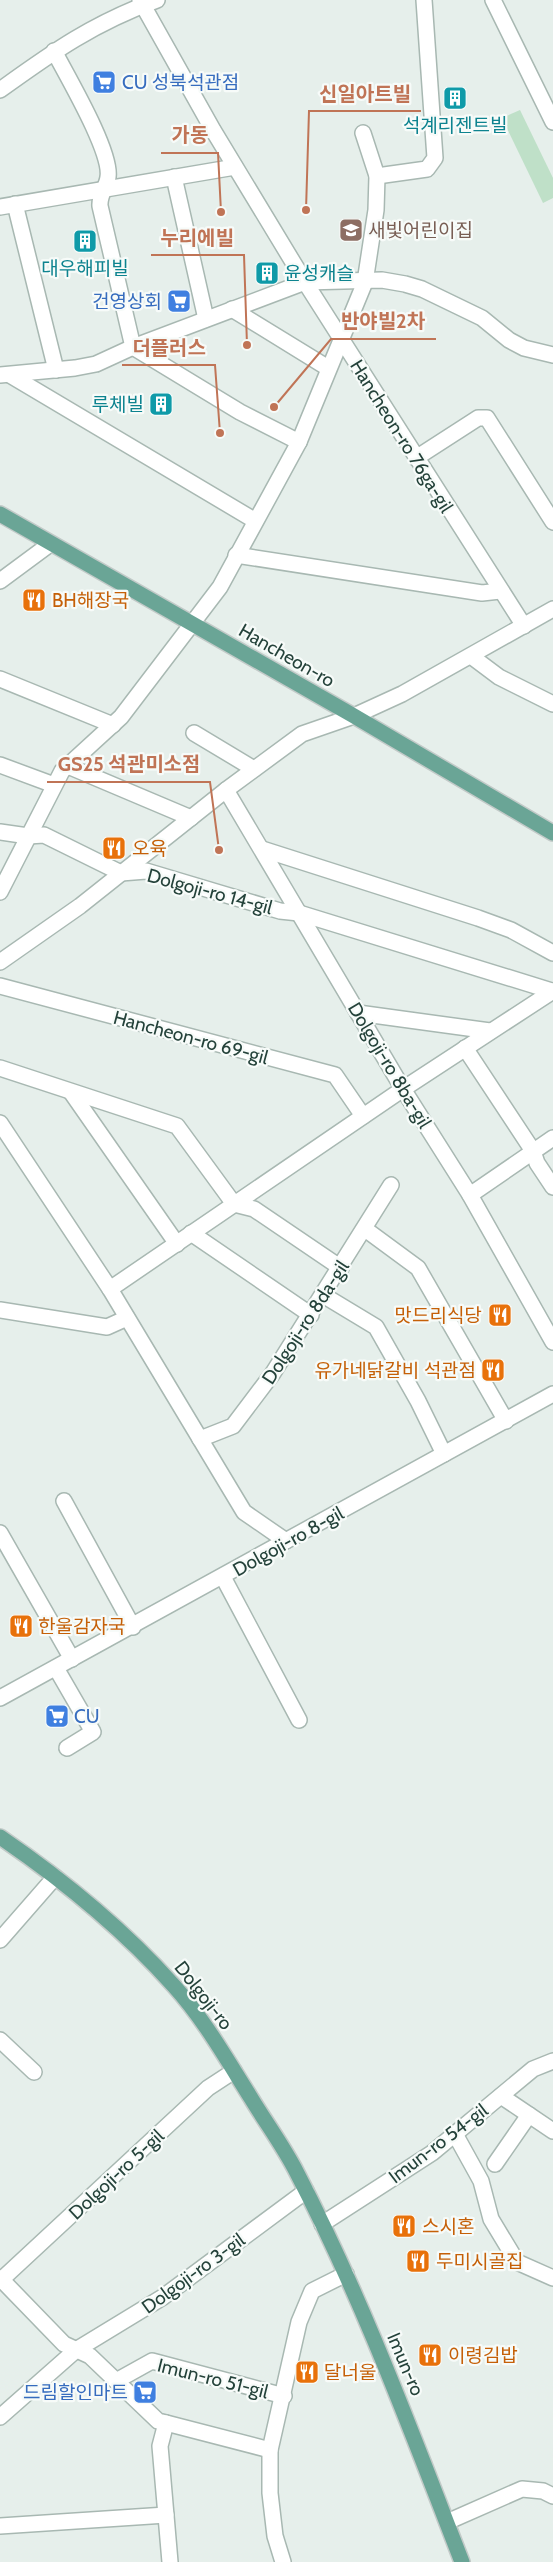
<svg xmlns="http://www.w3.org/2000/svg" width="553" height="2562" viewBox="0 0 553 2562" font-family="Cabin,'Noto Sans KR',sans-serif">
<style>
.green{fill:#bfe0c8}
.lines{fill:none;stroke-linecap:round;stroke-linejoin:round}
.minor-casing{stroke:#a8b8b2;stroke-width:18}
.major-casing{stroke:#c2cac8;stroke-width:18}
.minor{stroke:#fff;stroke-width:15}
.major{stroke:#6aa596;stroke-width:15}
.labels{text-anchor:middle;stroke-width:4.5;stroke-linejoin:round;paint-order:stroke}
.shop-label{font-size:19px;fill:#366cbe;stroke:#f7fbf9;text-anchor:start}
.culture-label{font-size:19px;fill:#0d838f;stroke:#f7fbf9}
.education-label{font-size:19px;fill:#785e54;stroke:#f7fbf9;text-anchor:start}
.street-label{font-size:19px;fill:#24423a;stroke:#f7fbf9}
.food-label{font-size:19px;fill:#c56008;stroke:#f7fbf9;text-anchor:start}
.leader{fill:none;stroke:#c07456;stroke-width:2}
.callout-dot{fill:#c07456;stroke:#f7fbf9;stroke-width:2}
.callout-label{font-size:20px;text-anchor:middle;font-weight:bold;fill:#c07456;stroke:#f7fbf9;stroke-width:4.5;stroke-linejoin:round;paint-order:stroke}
</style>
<rect width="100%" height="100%" fill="#e6efeb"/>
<path class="green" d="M520 110 553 178V198L543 203 502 118Z"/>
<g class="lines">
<g class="minor-casing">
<g id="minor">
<path d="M140 0 213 130 305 282 524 626"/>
<path d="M493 0 553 122"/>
<path d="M54 51C67 76 112 152 108 177 107 187 99 194 100 206L133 347 240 412 299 442"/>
<path d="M0 90C54 51 94 23 157 0"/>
<path d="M377 176 427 169 435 158 424 0"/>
<path d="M174 177 206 319"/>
<path d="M15 204 56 370"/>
<path d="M0 207 235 167"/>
<path d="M232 309 328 368"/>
<path d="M0 375 75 368 96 364 133 347 305 282 382 280 405 284 422 289 482 318 509 340 524 348 553 355"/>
<path d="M10 375 254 520"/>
<path d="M416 458 478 418H487L553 522"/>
<path d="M236 555 482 593 500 591"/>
<path d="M0 581 50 544"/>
<path d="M471 656 499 677 553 704"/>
<path d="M0 679 113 725"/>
<path d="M194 733 254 769"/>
<path d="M0 765 54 785"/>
<path d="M68 766 191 818"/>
<path d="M226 790 403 1089 470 1195 553 1342"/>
<path d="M0 832 28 836 44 835 121 873 146 871 280 911 299 913 552 991"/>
<path d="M262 849 478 918 511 930 553 953"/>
<path d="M0 892 62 771 121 717 220 587 299 442 365 282 376 210 377 176 363 133"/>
<path d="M0 962 80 906 226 790 302 734 354 716 402 694 553 609"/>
<path d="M0 986 335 1075 363 1116"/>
<path d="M358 1013 490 1031"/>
<path d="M465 1048 533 1151 537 1163 553 1187"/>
<path d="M0 1068 177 1126 234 1204 254 1209 341 1268"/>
<path d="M71 1092 177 1244"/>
<path d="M0 1123 110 1289 244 1512 286 1541"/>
<path d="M470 1195 553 1138"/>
<path d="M365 1229 418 1268 506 1421"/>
<path d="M191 1233 311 1315"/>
<path d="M110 1289 403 1089 553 991"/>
<path d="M323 1295 376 1327 418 1401 444 1454"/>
<path d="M0 1310 107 1327 127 1318"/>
<path d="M200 1439 233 1426 273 1373 391 1185"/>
<path d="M64 1501 133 1627"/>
<path d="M0 1533 72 1659"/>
<path d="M223 1577 299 1720"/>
<path d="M56 1668 93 1732 67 1748"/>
<path d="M0 1698 553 1394"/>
<path d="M0 1940 55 1877"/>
<path d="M0 2040 34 2072"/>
<path d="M501 2096 553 2131"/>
<path d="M455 2134 481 2181 491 2219 517 2262 553 2278"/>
<path d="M495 2164 529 2115"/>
<path d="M322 2224 432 2153 533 2069 553 2061"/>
<path d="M0 2278 64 2344 90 2356 158 2421 166 2423 160 2446 170 2562"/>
<path d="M0 2281 208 2088 234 2071"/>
<path d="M116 2381 152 2361 284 2396"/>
<path d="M0 2417 76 2350 163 2297 306 2191"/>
<path d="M166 2423 270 2450"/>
<path d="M447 2522 522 2489 543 2491 553 2496"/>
<path d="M0 2526 166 2515"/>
<path d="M283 2562 275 2536 270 2493V2450L299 2322 312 2291 346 2274"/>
</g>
</g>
<g class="major-casing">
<g id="major">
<path d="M0 514 354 716 553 833"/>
<path d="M0 1837C63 1880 123 1929 174 1986 204 2019 227 2060 251 2098 266 2123 284 2147 297 2173 362 2298 411 2431 462 2562"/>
</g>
</g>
<use href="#minor" class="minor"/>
<use href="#major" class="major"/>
</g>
<defs>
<g id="supermarket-square" transform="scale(1.25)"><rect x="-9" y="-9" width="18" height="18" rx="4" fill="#3f7fe0" stroke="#f7fbf9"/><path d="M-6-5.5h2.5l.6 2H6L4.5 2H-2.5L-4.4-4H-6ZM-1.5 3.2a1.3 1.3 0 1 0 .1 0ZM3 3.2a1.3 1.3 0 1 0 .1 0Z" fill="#fff"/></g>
<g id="building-square" transform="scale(1.25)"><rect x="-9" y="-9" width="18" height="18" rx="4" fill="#0f9aa8" stroke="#f7fbf9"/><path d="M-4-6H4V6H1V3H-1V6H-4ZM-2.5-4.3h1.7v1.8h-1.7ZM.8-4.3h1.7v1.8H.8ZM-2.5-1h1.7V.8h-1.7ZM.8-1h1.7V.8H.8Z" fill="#fff"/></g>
<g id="school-square" transform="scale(1.25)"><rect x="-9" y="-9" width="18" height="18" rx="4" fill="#8d6e63" stroke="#f7fbf9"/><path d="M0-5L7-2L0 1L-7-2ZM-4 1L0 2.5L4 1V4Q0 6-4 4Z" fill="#fff"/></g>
<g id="restaurant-square" transform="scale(1.25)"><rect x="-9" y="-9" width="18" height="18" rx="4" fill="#e8710a" stroke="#f7fbf9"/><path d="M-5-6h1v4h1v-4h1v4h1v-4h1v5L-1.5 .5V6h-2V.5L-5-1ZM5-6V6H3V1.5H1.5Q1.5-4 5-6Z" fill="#fff"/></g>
</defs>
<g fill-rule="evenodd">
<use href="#supermarket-square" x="104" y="82"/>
<use href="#building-square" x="455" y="98"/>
<use href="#school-square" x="351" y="230"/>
<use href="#building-square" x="85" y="241"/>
<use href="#building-square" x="267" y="273"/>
<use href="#supermarket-square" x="179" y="301"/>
<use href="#building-square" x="161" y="404"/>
<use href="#restaurant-square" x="34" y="600"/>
<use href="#restaurant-square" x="114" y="848"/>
<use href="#restaurant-square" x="500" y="1315"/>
<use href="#restaurant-square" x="493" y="1370"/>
<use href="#restaurant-square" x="21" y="1626"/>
<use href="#supermarket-square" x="57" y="1716"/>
<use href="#restaurant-square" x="404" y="2226"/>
<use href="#restaurant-square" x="418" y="2261"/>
<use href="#restaurant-square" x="430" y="2355"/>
<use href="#restaurant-square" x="307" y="2372"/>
<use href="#supermarket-square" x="145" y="2392"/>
</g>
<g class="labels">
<g class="shop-label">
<text x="122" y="89">CU 성북석관점</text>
<text x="162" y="308" text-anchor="end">건영상회</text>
<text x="74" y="1723">CU</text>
<text x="128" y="2399" text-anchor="end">드림할인마트</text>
</g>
<g class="culture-label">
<text x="455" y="132">석계리젠트빌</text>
<text x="85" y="275">대우해피빌</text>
<text x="284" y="280" text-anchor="start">윤성캐슬</text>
<text x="144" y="411" text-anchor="end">루체빌</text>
</g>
<g class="education-label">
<text x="368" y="237">새빛어린이집</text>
</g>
<g class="street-label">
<text transform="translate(402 436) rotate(58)" y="7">Hancheon-ro 76ga-gil</text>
<text transform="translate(287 655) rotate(30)" y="7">Hancheon-ro</text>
<text transform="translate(210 891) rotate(15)" y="7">Dolgoji-ro 14-gil</text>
<text transform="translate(191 1037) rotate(15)" y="7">Hancheon-ro 69-gil</text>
<text transform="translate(390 1065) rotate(59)" y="7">Dolgoji-ro 8ba-gil</text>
<text transform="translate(305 1322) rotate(-57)" y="7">Dolgoji-ro 8da-gil</text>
<text transform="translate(288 1541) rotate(-29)" y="7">Dolgoji-ro 8-gil</text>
<text transform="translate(204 1995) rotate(52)" y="7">Dolgoji-ro</text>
<text transform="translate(438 2143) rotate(-37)" y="7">Imun-ro 54-gil</text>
<text transform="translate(116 2174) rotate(-43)" y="7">Dolgoji-ro 5-gil</text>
<text transform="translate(193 2273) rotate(-36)" y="7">Dolgoji-ro 3-gil</text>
<text transform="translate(406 2364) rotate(67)" y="7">Imun-ro</text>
<text transform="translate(213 2378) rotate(14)" y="7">Imun-ro 51-gil</text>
</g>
<g class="food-label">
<text x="52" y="607">BH해장국</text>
<text x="132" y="855">오육</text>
<text x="482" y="1322" text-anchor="end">맛드리식당</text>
<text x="476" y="1377" text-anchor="end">유가네닭갈비 석관점</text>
<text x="38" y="1633">한울감자국</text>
<text x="422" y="2233">스시혼</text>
<text x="436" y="2268">두미시골집</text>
<text x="448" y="2362">이령김밥</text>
<text x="324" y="2379">달너울</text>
</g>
</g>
<path class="leader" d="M306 210L309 111H421M221 212L218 153H161M247 345L244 255H151M274 407L331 339H436M220 433L215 365H122M219 850L210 782H47"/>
<g class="callout-dot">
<circle cx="306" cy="210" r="5"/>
<circle cx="221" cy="212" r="5"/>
<circle cx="247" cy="345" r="5"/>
<circle cx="274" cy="407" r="5"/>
<circle cx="220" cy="433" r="5"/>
<circle cx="219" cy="850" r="5"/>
</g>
<g class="callout-label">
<text x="365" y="101">신일아트빌</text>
<text x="190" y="142">가동</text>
<text x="197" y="245">누리에빌</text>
<text x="383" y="328">반야빌2차</text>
<text x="169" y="355">더플러스</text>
<text x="129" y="771">GS25 석관미소점</text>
</g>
</svg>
